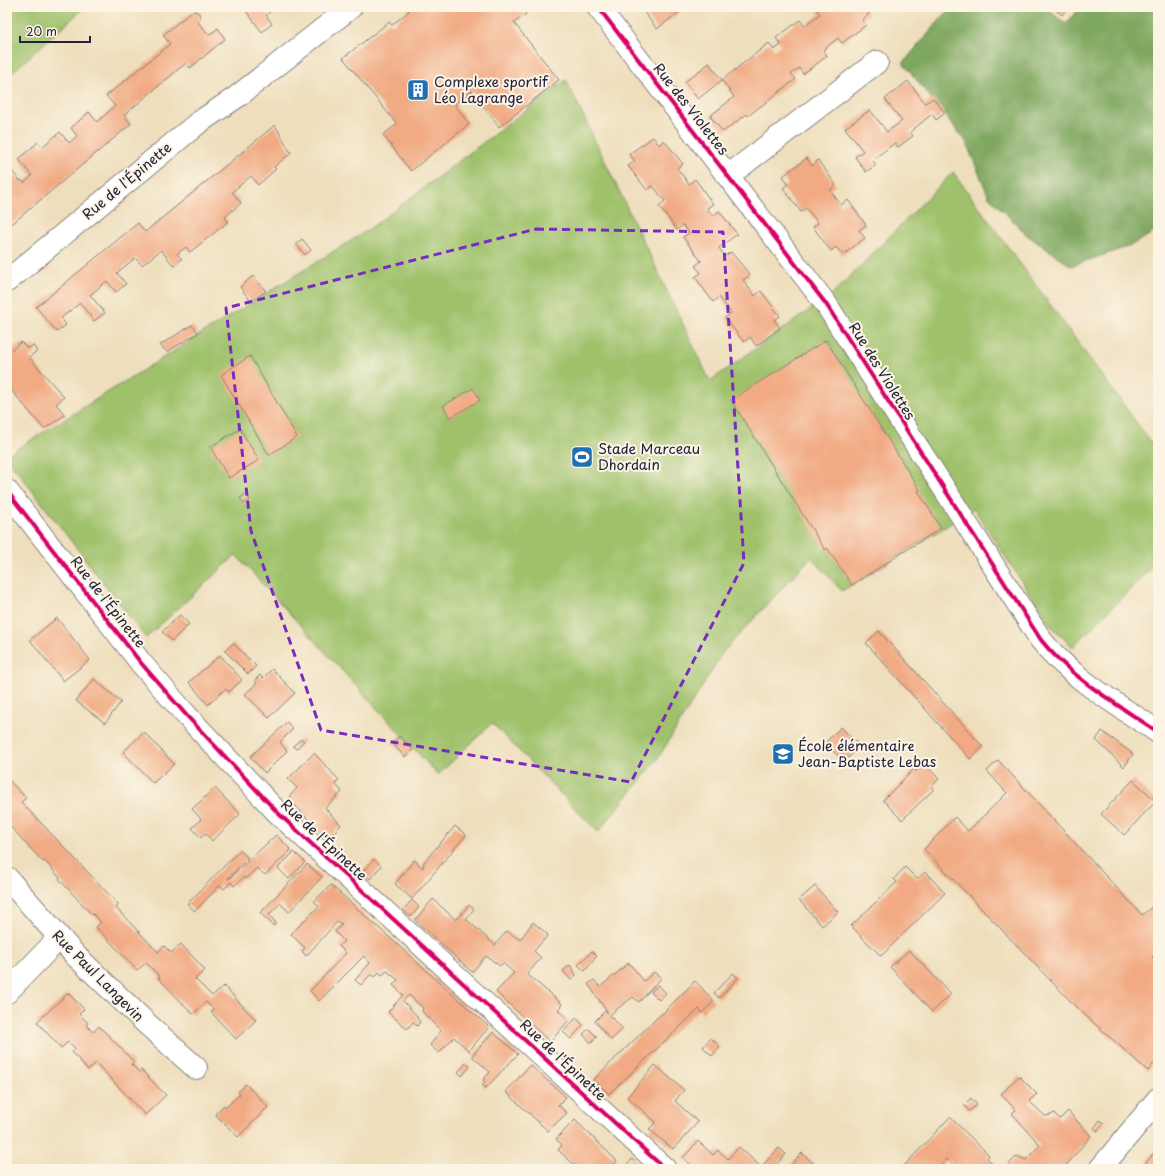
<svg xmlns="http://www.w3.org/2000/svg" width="1165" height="1176" viewBox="0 0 1165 1176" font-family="'Playpen Sans',sans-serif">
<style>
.green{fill:#9ec16a;stroke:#607252}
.forest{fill:#7ea75e;stroke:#50644c}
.building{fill:#f1aa83}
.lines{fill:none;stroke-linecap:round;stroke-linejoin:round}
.street-casing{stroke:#88807c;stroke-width:24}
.primary-casing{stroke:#88807c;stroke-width:24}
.street{stroke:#fff;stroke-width:22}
.primary{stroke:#fff;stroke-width:22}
.cycleway-casing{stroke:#fcf5e5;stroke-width:6}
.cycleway{stroke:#d6006c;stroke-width:4}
.marked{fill:none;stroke:#7b2cbf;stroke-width:3;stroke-dasharray:8 5;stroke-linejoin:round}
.labels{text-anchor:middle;stroke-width:4;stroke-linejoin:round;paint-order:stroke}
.poi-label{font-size:14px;fill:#22223b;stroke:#fcf5e5;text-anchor:start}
.street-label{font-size:14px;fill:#22223b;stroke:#fcf5e5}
</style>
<rect width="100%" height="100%" fill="#fcf5e5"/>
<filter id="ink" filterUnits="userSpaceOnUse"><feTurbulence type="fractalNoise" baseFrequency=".025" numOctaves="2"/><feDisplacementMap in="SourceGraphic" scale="8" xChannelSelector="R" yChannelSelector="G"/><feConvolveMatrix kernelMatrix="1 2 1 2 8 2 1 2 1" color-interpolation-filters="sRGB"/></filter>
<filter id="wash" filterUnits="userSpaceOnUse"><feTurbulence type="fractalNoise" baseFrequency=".012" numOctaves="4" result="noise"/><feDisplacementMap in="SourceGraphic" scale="16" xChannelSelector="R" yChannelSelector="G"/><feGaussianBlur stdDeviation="0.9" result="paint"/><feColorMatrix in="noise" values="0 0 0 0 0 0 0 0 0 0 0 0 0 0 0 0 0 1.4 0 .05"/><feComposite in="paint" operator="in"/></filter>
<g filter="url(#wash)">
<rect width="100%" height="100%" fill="#eedebc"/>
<g class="green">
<path d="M7 7H85L7 77Z"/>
<path d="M566 80 710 381 835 292 953 172 1158 452V561L1073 647 1051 626 974 509 842 591 811 557 723 652 657 760 598 832 492 723 438 775 236 555 146 638 7 458V455L368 230Z"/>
</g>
<path class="forest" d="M951 7H1045L1066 24 1080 7H1158V230L1130 246 1071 266 1028 236 989 197 965 140 903 63Z"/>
<g id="blocks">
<g class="building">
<path d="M243 7H276L266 15 272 24 262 32Z"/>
<path d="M408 7H521L526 14 514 23 559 80 499 127 472 91 455 105 469 124 411 171 383 135 397 124 343 58 389 22 392 25 409 11 406 8Z"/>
<path d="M640 7H686L657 29Z"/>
<path d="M817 7H864L869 14 862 20 866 25 842 43 838 38 823 50 827 56 803 74 799 68 791 74 796 79 748 116 747 114 723 132 710 116 734 97 722 80 769 43 774 50 781 45 776 38 800 20 804 26 820 14 815 8Z"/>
<path d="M1052 7H1068L1062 15Z"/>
<path d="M195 11 199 13 200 17 198 22 209 35 218 28 225 39 190 68 186 63 124 115 131 124 7 228V175L12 171 20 181 22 180 24 183 32 176 19 159 38 142 42 147 60 132 69 143 77 136 71 128 89 112 97 122 115 106 106 96 170 44 163 35 191 12Z"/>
<path d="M709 63 722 80 698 99 685 82Z"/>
<path d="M908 81 925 103 933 98 945 113 936 120 932 114 910 132 913 136 898 147 895 143 872 160 876 165 866 172 855 157 863 151 845 128 870 110 887 132 902 121 885 99Z"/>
<path d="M275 125 291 153 274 167 276 169 258 185 251 176 232 192 241 203 225 217 228 222 190 252 186 247 177 254 182 259 174 266 161 250 142 265 135 258 117 273 126 284 116 292 107 281 90 295 105 313 94 321 80 303 61 318 66 325 57 332 36 307 138 223 145 232Z"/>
<path d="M653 137 659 145 664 140 683 164 677 168 689 184 695 179 713 204 707 208 713 216 719 211 737 234 719 248 725 256 731 252 750 275 743 280 755 296 761 291 780 316 774 320 780 328 756 346 750 337 744 342 725 318 731 313 719 297 713 302 695 277 701 273 695 266 701 261 683 237 689 233 683 225 677 230 659 206 665 201 653 186 647 190 628 166 635 161 629 154Z"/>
<path d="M807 158 812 166 818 160 836 185 830 190 841 205 848 200 866 225 859 230 865 238 843 255 836 247 831 251 813 227 818 223 806 208 801 212 783 188 788 184 783 176Z"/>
<path d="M302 239 311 250 305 255 296 244Z"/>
<path d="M253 276 266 291 251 301 240 287Z"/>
<path d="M192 325 198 333 167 352 160 345Z"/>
<path d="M826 340 920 490 918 491 941 528 852 585 827 548 825 550 731 400Z"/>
<path d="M21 342 28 349 33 345 37 351 29 357 64 397 56 404 65 415 44 429 7 385V347L10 351Z"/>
<path d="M250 356 297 437 269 455 221 375Z"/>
<path d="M473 388 480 400 450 418 443 406Z"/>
<path d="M240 429 259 460 229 478 210 447Z"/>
<path d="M246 494 250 500 244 504 240 498Z"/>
<path d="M180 615 189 624 172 641 162 632Z"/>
<path d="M57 618 90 660 63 681 30 640Z"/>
<path d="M879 631 983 747 970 759 866 643Z"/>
<path d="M233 643 256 666 248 674 225 651Z"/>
<path d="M220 655 242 680 229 692 225 689 208 705 189 682Z"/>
<path d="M272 669 295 693 269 718 245 694 257 683 255 680 260 675 263 678Z"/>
<path d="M94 679 121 702 105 723 76 701Z"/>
<path d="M287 722 293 729 280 742 287 751 265 773 250 757Z"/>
<path d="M841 727 860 746 844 762 825 743Z"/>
<path d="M1102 731 1133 754 1124 767 1096 740Z"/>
<path d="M144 732 174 764 153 783 123 752Z"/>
<path d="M400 736 413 750 405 757 392 743Z"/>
<path d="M301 739 304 741 296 749 293 746Z"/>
<path d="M314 753 339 780 335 783 342 792 325 808 341 825 327 839 288 798 297 788 288 779Z"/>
<path d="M998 760 1142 915 1158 902V952L1152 957 1158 964V1058L1148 1071 1077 1008 924 849 955 817 968 831 1007 793 987 771Z"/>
<path d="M924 763 939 779 931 787 934 789 902 820 883 800 914 769 916 771Z"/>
<path d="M7 778 26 798 21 802 119 905 116 908 158 952 164 946 171 953 181 944 205 970 195 979 212 996 224 986 256 1020 236 1039 211 1012 214 1010 206 1002 193 1014 158 978 160 977 146 963 137 970 96 927 101 922 93 914 92 915 59 879 60 878 52 869 45 861 43 862 7 823V816L8 815 7 813Z"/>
<path d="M1133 780 1156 801 1124 835 1101 814Z"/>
<path d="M215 788 240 814 212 841 205 833 201 838 192 828 201 819 192 809Z"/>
<path d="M455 826 466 835 412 899 395 884 414 860 423 868 424 862Z"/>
<path d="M276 835 291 850 265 875 257 868 245 879 244 877 234 886 231 882 224 889 220 885 195 911 187 904 240 850 248 858 228 878 229 879Z"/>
<path d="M294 852 305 862 289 879 278 868Z"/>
<path d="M374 859 381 866 370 879 362 872Z"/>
<path d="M307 864 322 877 289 912 280 903 269 915 276 923 274 926 260 913Z"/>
<path d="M905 867 917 879 925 872 945 893 881 956 851 926 897 882 894 879Z"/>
<path d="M331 885 489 1027 469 1051 454 1037 439 1053 430 1045 441 1031 426 1016 422 1011 423 1008 409 995 403 1001 417 1016V1018L420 1022 417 1026 413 1022 407 1029 388 1012 403 995 393 985 398 980 387 971 382 975 379 972 375 977 371 974 361 985 355 980 370 963 364 956 319 1001 310 991 346 953 339 946 344 941 335 932 342 924 337 922 306 956 302 951 305 948 291 934 319 906 314 901Z"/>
<path d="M815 886 838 912 822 926 799 900Z"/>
<path d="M433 899 456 920 469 905 474 909 466 919 495 945 507 931 520 940 533 922 548 935 534 951 541 958 527 974 562 1004 558 1010 569 1020 550 1042 496 992 514 973 503 963 500 966 486 956 472 972 415 920Z"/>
<path d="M412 900 419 907 411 917 403 910Z"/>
<path d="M909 950 951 994 932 1012 890 967Z"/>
<path d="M592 951 597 956 585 971 578 965Z"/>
<path d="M629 963 644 981 654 972 661 978 639 1002 633 997 609 1015 623 1029 611 1040 595 1021 605 1011 608 1013 588 984 594 980 600 987Z"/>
<path d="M570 965 576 975 571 980 563 971Z"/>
<path d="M733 973 738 978 719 998 714 993Z"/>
<path d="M695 981 714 1001 702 1013 699 1009 609 1094 593 1080 661 1014H662Z"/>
<path d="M658 985 666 993 659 1000 651 992Z"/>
<path d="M68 993 84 1009 79 1014 88 1023 86 1025 93 1032 99 1026 134 1062 131 1064 139 1072 141 1070 166 1095 145 1115 96 1063 88 1070 72 1052 76 1049 68 1042 61 1048 37 1022Z"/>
<path d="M576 1018 583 1025 571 1039 563 1032Z"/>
<path d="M589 1029 597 1037 591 1043 583 1034Z"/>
<path d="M493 1032 518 1054 486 1088 482 1085 485 1082 483 1080 490 1072 472 1056Z"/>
<path d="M711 1038 720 1047 712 1056 703 1047Z"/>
<path d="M466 1063 470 1067 462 1076 458 1072Z"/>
<path d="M530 1065 566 1097 558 1105 567 1113 548 1131 506 1092Z"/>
<path d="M655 1065 684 1090 675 1101 698 1122 673 1149 649 1129 656 1122 627 1097Z"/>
<path d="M1019 1076 1037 1094 1029 1101 1045 1116 1051 1115 1054 1113 1060 1119 1068 1111 1091 1136 1063 1169H1004L1017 1156 1026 1160 1040 1145 1012 1113 1016 1110 1001 1094Z"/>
<path d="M246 1084 268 1107 238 1137 215 1114 224 1105 226 1107 240 1094 238 1092Z"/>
<path d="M971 1098 977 1105 969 1111 964 1105Z"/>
<path d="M950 1117 989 1155 987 1158 997 1169H958L947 1159 938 1169H901Z"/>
<path d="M575 1120 617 1161 609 1169H579L558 1150 562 1145 556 1139Z"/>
<path d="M1100 1120 1104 1123 1097 1131 1094 1128Z"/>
<path d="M698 1141 713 1155 718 1150 728 1159 739 1147 761 1167 779 1148 786 1154 772 1169H696L683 1158Z"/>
<path d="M1158 1148V1169H1141L1156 1150Z"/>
<path d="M802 1153 819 1169H787Z"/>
<path d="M632 1159 642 1169H623Z"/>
</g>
</g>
</g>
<g filter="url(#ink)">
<use href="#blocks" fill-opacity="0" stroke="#88807c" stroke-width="1"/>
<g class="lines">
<g class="street-casing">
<g id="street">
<path d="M598 7 826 304 1041 640C1072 679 1117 704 1158 732"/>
<path d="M728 176 877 62"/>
<path d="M7 281 198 123 238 96 351 7"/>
<path d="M7 491 141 663 187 716 279 814 665 1169"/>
<path d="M7 878 75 955 147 1024 196 1068"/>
<path d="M7 992 59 938"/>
</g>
</g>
<g class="primary-casing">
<path id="primary" d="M1100 1169 1158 1099"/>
</g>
<use href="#street" class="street"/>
<use href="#primary" class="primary"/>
<g class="cycleway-casing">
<g id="cycleway">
<path d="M598 7 826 304 1041 640C1072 679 1117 704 1158 732"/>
<path d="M7 491 141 663 187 716 279 814 665 1169"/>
</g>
</g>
<use href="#cycleway" class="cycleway"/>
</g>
</g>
<path class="marked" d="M536 229 723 232 744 563 631 782 321 730 251 531 226 308Z"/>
<defs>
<g id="building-square" transform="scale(1.15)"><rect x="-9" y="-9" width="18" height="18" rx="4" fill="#1f6fb2" stroke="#fcf5e5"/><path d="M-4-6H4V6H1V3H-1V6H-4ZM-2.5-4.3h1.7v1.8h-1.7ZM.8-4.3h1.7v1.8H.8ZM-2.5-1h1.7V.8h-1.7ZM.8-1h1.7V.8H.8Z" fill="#fff"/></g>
<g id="stadium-square" transform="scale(1.15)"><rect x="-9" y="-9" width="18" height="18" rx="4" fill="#1f6fb2" stroke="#fcf5e5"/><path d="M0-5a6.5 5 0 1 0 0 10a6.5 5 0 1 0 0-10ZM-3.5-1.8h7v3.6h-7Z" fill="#fff"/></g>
<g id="school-square" transform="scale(1.15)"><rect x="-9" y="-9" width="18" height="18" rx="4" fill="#1f6fb2" stroke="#fcf5e5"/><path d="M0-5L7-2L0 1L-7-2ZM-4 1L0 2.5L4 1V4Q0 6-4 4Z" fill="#fff"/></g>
</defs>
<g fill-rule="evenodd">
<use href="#building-square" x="418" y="90"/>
<use href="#stadium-square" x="582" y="457"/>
<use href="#school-square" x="783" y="754"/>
</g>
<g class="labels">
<g class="poi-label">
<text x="434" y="87">Complexe sportif<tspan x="434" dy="16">Léo Lagrange</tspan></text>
<text x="598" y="454">Stade Marceau<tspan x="598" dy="16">Dhordain</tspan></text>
<text x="798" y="751">École élémentaire<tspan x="798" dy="16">Jean-Baptiste Lebas</tspan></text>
</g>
<g class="street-label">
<text transform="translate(691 109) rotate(52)" y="5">Rue des Violettes</text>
<text transform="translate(127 181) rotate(-40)" y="5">Rue de l'Épinette</text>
<text transform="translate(882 371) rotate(58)" y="5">Rue des Violettes</text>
<text transform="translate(108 602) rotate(52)" y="5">Rue de l'Épinette</text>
<text transform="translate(324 840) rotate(43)" y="5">Rue de l'Épinette</text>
<text transform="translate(98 976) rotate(45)" y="5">Rue Paul Langevin</text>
<text transform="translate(563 1060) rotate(43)" y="5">Rue de l'Épinette</text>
</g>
</g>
<rect width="1165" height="1176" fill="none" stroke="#fcf5e5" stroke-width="24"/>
<path d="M20 36v6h70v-6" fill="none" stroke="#22223b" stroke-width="2"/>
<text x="26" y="36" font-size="12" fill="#22223b" stroke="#fcf5e5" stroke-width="3" paint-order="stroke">20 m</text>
</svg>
